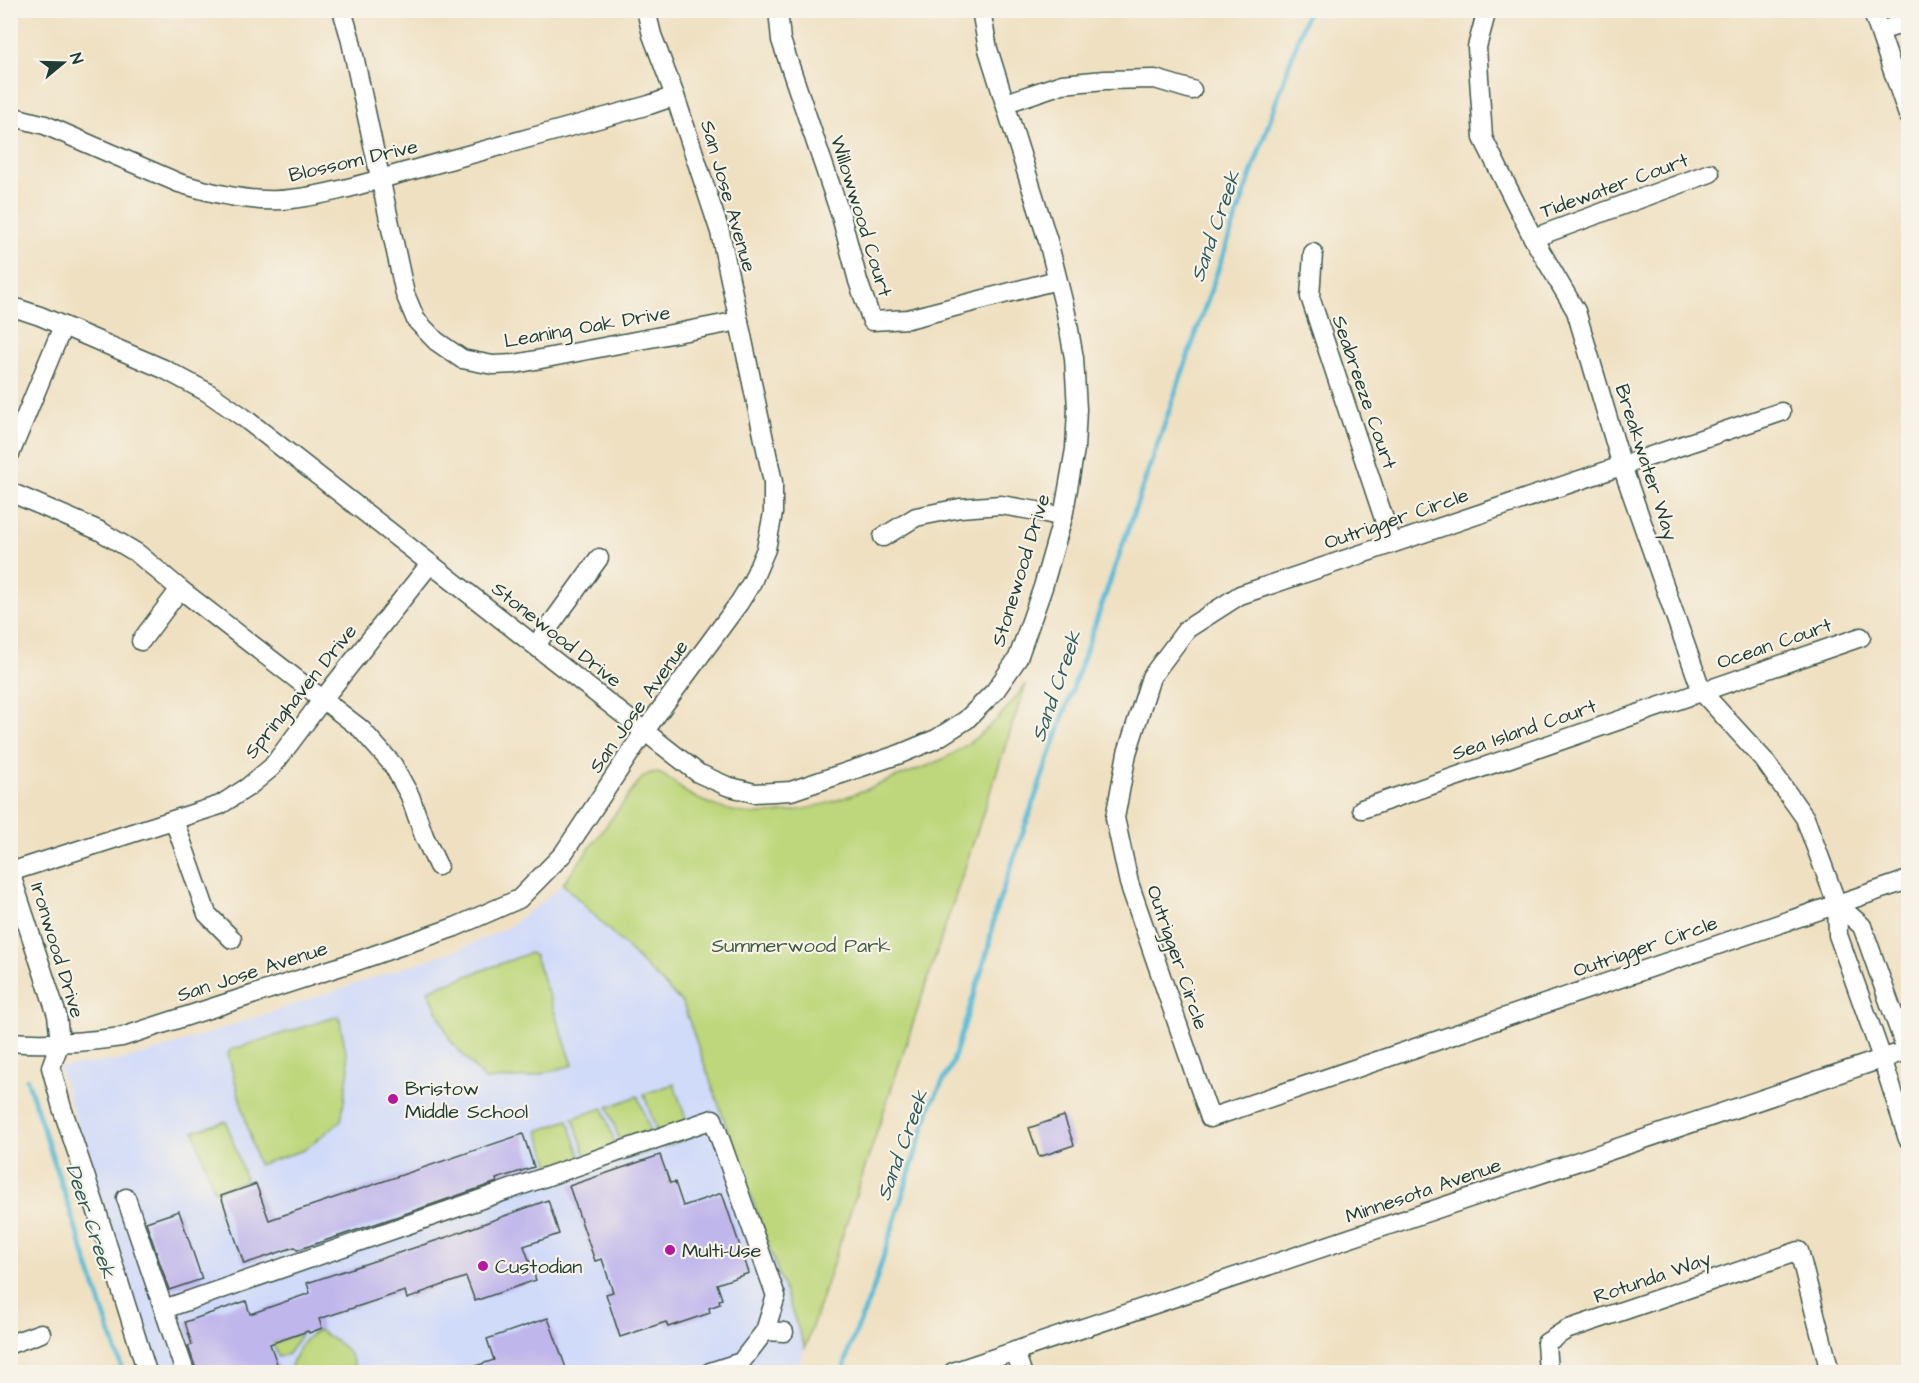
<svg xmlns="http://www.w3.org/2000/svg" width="1919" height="1383" viewBox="0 0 1919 1383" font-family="'Architects Daughter',sans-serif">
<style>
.built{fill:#d0daf9}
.green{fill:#bed77c;stroke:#6e8a58;stroke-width:1.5}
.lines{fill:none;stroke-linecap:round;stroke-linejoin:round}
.stream{stroke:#59bbd7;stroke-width:5}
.building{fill:#bfb6eb}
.minor-casing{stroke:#3e5549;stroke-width:21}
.minor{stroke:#fff;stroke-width:18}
.poi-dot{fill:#b5179e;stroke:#f7f3e8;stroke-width:2}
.labels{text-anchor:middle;stroke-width:4.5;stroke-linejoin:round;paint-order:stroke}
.street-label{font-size:20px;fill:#1f3d34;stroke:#f7f3e8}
.park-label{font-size:20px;fill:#3f5c42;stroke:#f7f3e8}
.poi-label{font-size:20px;fill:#1f3d34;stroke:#f7f3e8;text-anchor:start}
.water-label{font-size:21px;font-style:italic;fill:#2e5c5d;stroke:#f7f3e8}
</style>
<rect width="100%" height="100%" fill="#f7f3e8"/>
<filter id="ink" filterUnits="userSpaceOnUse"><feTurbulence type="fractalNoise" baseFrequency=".0167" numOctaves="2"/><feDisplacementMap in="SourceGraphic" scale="12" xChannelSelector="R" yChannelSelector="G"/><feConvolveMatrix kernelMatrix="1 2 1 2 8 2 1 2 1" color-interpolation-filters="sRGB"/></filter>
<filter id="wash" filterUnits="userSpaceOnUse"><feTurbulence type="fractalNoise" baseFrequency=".008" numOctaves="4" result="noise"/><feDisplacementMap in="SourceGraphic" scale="24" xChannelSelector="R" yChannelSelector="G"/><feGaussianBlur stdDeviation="1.35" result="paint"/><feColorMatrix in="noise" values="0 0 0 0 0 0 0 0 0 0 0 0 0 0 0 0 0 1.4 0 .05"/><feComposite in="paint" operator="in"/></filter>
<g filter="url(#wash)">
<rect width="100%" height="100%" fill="#efe0c1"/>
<path class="built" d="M563 884 683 1004 805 1348 796 1372H157L59 1067 117 1061 150 1053 465 947 509 927 542 902Z"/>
<g class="green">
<path d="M1026 684 805 1348 683 1004 563 884 641 779C646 775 650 772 657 773 668 775 678 787 687 793 707 805 733 813 756 814 804 815 849 797 892 779 918 769 944 762 966 745 991 728 1009 708 1026 684Z"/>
<path d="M530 953 535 956 573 1065 530 1077 485 1080 450 1040 428 990Z"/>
<path d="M339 1016 349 1068 341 1121 304 1150 258 1165 228 1055 230 1050Z"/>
<path d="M674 1084 692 1137 662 1147 644 1094Z"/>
<path d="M638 1096 656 1149 626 1159 608 1107Z"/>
<path d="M603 1108 621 1161 591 1171 573 1118Z"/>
<path d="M568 1120 586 1173 556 1183 538 1131Z"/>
<path d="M226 1121 246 1180 214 1191 194 1131Z"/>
<path d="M319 1330C334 1341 357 1351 354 1372H290C292 1358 304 1335 319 1330Z"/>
<path d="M302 1333 288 1354 278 1357 273 1343Z"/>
</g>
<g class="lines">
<g class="stream">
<path d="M27 1079 123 1372"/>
<path d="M843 1372 849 1349 873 1290 931 1104 952 1064 988 950 995 913 1308 10"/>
</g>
</g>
<g id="blocks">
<g class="building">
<path d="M1064 1116 1074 1145 1039 1157 1029 1128Z"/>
<path d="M523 1134 534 1167 496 1179 497 1182 381 1222 297 1250 295 1247 244 1264 221 1196 256 1184 269 1220Z"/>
<path d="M660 1155 670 1183 675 1182 683 1206 722 1193 749 1273 717 1284 722 1299 719 1300 720 1304 709 1308 710 1313 668 1327 666 1322 620 1337 606 1294 613 1292 602 1259 595 1261 569 1186Z"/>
<path d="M548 1200 559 1234 524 1246 536 1280 475 1301 466 1277 420 1293 421 1294 407 1299 405 1291 319 1319 322 1328 309 1333 308 1331 270 1344 280 1372H197L188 1346 192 1345 185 1322 246 1301 250 1314 310 1293 307 1283 447 1237Z"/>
<path d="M179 1211 202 1279 169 1290 146 1222Z"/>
<path d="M548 1318 566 1368 554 1372H463V1370L494 1360 487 1339Z"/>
</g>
</g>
</g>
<g filter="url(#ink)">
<use href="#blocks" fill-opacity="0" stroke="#3e5549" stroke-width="1.5"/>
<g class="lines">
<g class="minor-casing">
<g id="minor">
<path d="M342 10 350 37 405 294 416 320 436 341 462 359 493 365 515 364 739 321"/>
<path d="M778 10 781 40 841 216 858 281 872 321 908 319 1057 280"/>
<path d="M1487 10 1477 47 1483 138 1533 238 1576 311 1622 466 1702 692 1764 760 1805 818 1837 904 1838 935 1882 1058 1908 1139"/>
<path d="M1872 10 1908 115"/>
<path d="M1880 31 1908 22"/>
<path d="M1006 103 1062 84 1105 80 1155 79 1192 90"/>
<path d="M10 116 45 125 179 183C214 194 255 204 291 199 335 194 378 179 420 168 496 147 573 126 649 105L675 96"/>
<path d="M1533 238 1710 173"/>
<path d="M1313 253 1310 297 1392 543"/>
<path d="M10 306 40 316 164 369 207 392 243 417 698 773 727 786 754 793 791 791 900 754 936 739 966 720 995 691 1018 658 1043 587 1063 517 1075 449 1077 409 1074 358 1066 313 1048 241 988 49 981 10"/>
<path d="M1781 412 1240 595 1187 629 1151 677 1127 753 1115 818 1129 883 1210 1118 1908 880"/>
<path d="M10 454 63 326"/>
<path d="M10 492 100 531 137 553 180 589 361 729 393 765 410 796 424 836 438 866"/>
<path d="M883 537 916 517 960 508 1001 505 1037 511 1063 517"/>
<path d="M141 641 180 589"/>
<path d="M536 645 599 558"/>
<path d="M1362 809 1861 637"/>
<path d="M174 820 207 914 232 939"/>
<path d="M10 872 220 805 248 787 272 767 323 699 430 564"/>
<path d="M10 872 57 1015 60 1042 51 1067 62 1108 94 1202 147 1372"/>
<path d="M1837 904 1862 926 1908 1055"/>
<path d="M10 1042C48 1045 86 1042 122 1037L357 961 455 927 519 899 563 854 644 732 739 603 752 582 766 549 773 513V482L720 232 675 96 652 35 646 10"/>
<path d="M126 1198 185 1372"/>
<path d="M164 1309 713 1119 776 1296 765 1331 741 1362 710 1372"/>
<path d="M765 1331 784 1332"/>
<path d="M10 1344 41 1333"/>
<path d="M1015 1351 1022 1372"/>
<path d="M953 1372 1908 1050"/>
<path d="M1548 1372 1546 1343 1566 1330 1799 1251 1830 1372"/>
</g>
</g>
<use href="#minor" class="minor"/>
</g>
</g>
<g class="poi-dot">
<circle cx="393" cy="1099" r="6"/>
<circle cx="670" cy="1250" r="6"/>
<circle cx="483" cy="1266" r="6"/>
</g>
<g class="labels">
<g class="street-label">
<text transform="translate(353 160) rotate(-13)" y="7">Blossom Drive</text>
<text transform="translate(1614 185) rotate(-20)" y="7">Tidewater Court</text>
<text transform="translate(729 196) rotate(74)" y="7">San Jose Avenue</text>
<text transform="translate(862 216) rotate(73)" y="7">Willowwood Court</text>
<text transform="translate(587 326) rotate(-10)" y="7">Leaning Oak Drive</text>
<text transform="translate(1365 392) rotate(71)" y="7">Seabreeze Court</text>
<text transform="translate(1647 462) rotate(72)" y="7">Breakwater Way</text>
<text transform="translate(1396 518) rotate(-19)" y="7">Outrigger Circle</text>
<text transform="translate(1020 570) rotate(-73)" y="7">Stonewood Drive</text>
<text transform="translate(557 634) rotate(38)" y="7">Stonewood Drive</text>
<text transform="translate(1774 643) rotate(-19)" y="7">Ocean Court</text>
<text transform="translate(300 691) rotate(-51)" y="7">Springhaven Drive</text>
<text transform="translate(638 706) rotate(-55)" y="7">San Jose Avenue</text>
<text transform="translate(1524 729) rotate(-19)" y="7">Sea Island Court</text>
<text transform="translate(1645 946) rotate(-19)" y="7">Outrigger Circle</text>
<text transform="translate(58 950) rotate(73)" y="7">Ironwood Drive</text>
<text transform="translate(1178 957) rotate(71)" y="7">Outrigger Circle</text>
<text transform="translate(252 971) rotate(-18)" y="7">San Jose Avenue</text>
<text transform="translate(1423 1190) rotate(-19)" y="7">Minnesota Avenue</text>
<text transform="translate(1652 1277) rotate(-19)" y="7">Rotunda Way</text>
</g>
<g class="park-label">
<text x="801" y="952">Summerwood Park</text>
</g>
<g class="poi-label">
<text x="405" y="1095">Bristow<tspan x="405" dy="23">Middle School</tspan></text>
<text x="682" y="1257">Multi-Use</text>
<text x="495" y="1273">Custodian</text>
</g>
<g class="water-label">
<text transform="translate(1215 226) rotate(-71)" y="7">Sand Creek</text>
<text transform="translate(1056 686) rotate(-71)" y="7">Sand Creek</text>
<text transform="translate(902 1145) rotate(-70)" y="7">Sand Creek</text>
<text transform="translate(91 1221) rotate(72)" y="7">Deer Creek</text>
</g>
</g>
<rect width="1919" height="1383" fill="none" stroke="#f7f3e8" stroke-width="36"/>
<g transform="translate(63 63) rotate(71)" stroke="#f7f3e8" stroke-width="4.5" paint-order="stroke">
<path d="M0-4.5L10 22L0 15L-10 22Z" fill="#1f3d34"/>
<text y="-9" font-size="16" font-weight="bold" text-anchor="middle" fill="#1f3d34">N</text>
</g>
</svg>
